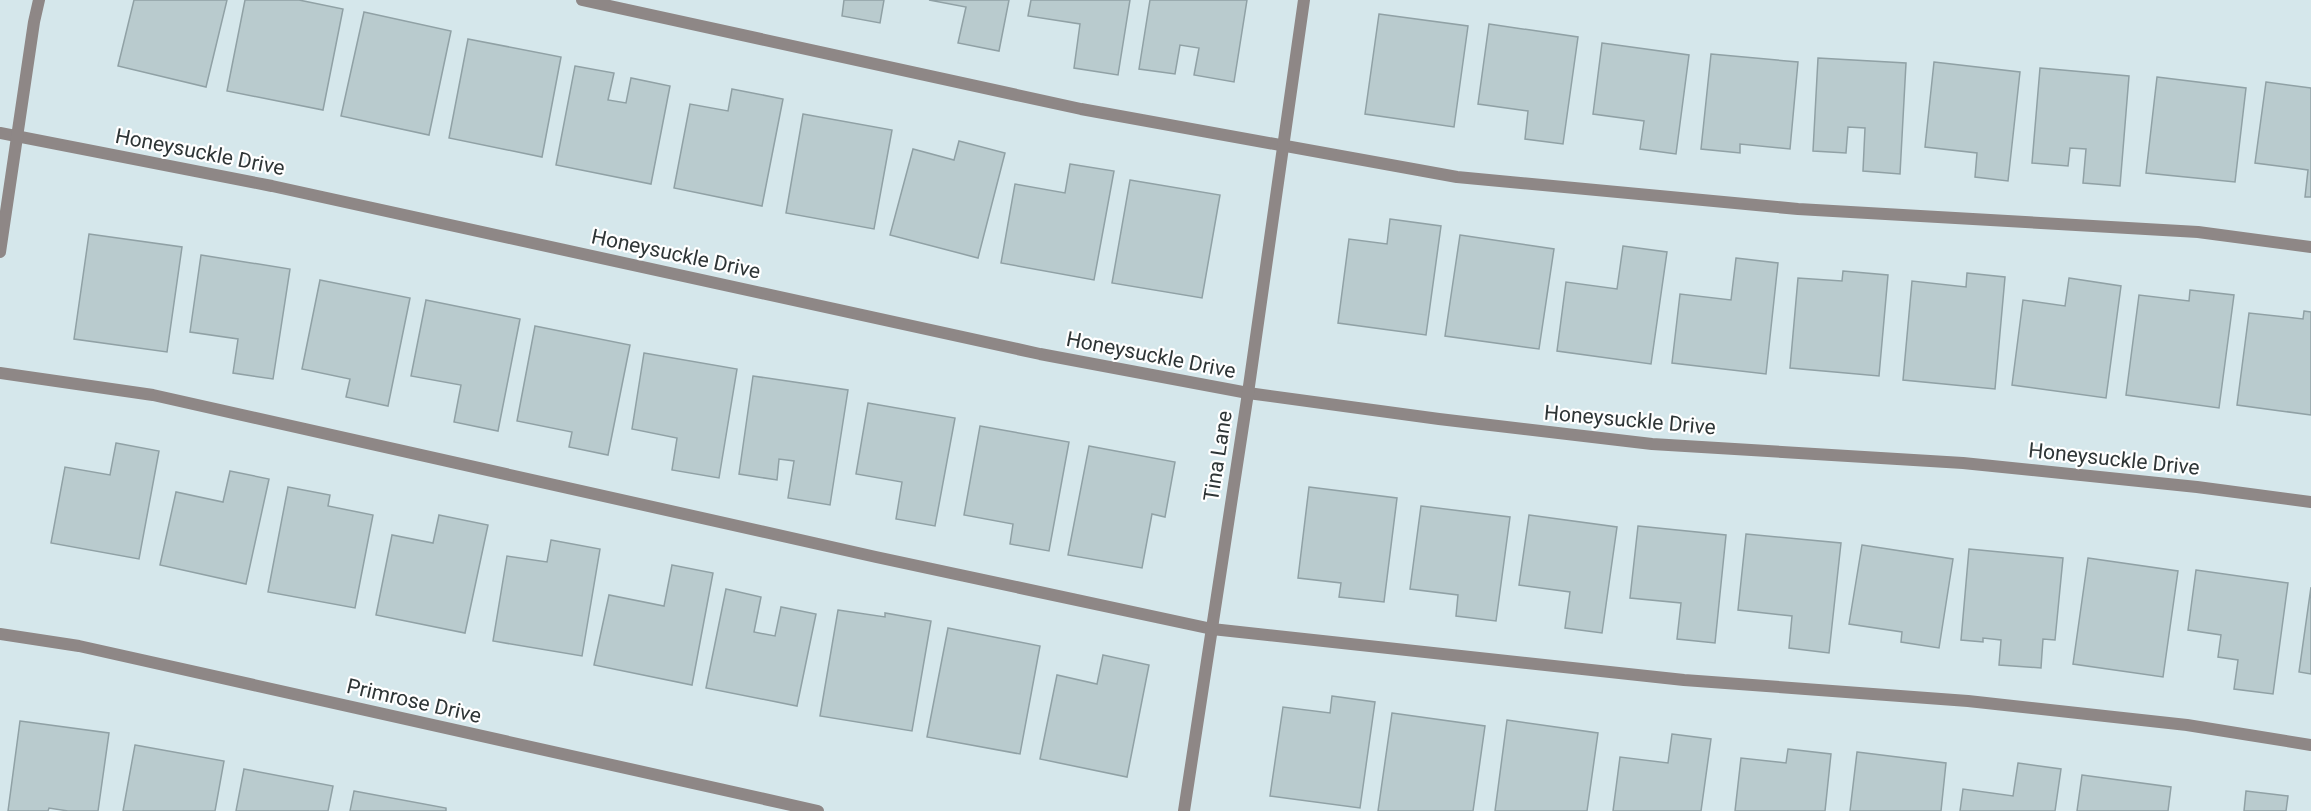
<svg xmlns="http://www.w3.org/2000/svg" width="2311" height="811" viewBox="0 0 2311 811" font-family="Roboto,sans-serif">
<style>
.building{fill:#b9cbce;stroke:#90a1a5;stroke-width:1.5}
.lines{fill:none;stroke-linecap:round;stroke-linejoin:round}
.service{stroke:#8e8786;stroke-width:12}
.minor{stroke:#8e8786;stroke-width:12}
.tertiary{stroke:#8e8786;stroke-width:12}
.labels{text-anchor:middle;stroke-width:4.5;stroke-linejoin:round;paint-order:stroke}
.street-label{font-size:21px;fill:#2e3536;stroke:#fff}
</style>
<rect width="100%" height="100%" fill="#d5e7eb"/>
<g class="building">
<path d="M134 0H227L206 87 118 66Z"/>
<path d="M245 0H299L343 9 323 110 227 91Z"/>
<path d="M844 0H884L880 23 842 16Z"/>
<path d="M929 0H1009L999 51 958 43 966 7Z"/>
<path d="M1031 0H1130L1118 75 1074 68 1080 24 1028 16Z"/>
<path d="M1150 0H1247L1234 82 1194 75 1199 48 1180 45 1175 74 1139 69Z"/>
<path d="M364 12 451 31 429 135 341 116Z"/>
<path d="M1379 14 1468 26 1454 127 1365 114Z"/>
<path d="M1489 24 1578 37 1563 144 1525 139 1528 111 1478 104Z"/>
<path d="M468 39 561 57 542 157 449 138Z"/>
<path d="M1602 43 1689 55 1676 154 1640 149 1644 121 1593 114Z"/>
<path d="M1711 54 1798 62 1790 149 1740 144V153L1701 149Z"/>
<path d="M1818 58 1906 63 1900 174 1863 171 1865 128 1848 127 1846 153 1813 151Z"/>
<path d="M1934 62 2020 72 2008 181 1975 177 1977 153 1925 147Z"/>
<path d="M575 66 614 73 608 100 626 103 631 78 670 86 651 184 556 165Z"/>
<path d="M2040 68 2129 76 2120 186 2083 183 2086 149 2070 148 2068 166 2032 163Z"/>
<path d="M2157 77 2246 88 2235 182 2146 173Z"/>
<path d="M2266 82 2311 88V197H2305L2308 170 2255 163Z"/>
<path d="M732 89 783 99 762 206 674 188 690 104 728 111Z"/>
<path d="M803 114 892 130 874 229 786 213Z"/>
<path d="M959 141 1005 153 978 258 890 235 913 149 954 160Z"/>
<path d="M1070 164 1114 171 1094 280 1001 263 1015 184 1065 193Z"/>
<path d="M1130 180 1220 195 1202 298 1112 283Z"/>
<path d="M1390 219 1441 226 1426 335 1338 323 1349 239 1387 244Z"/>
<path d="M89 234 182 247 167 352 74 339Z"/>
<path d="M1460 235 1554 249 1539 349 1445 336Z"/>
<path d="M1623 246 1667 252 1651 364 1557 351 1566 282 1617 289Z"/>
<path d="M201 255 290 269 273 379 233 373 238 339 190 332Z"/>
<path d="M1736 258 1778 263 1766 374 1672 363 1680 294 1731 300Z"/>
<path d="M1843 271 1888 275 1879 376 1790 368 1798 278 1842 281Z"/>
<path d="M1967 273 2005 277 1995 389 1903 380 1912 281 1966 287Z"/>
<path d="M2069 278 2121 286 2106 398 2012 385 2023 300 2065 306Z"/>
<path d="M320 280 410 298 388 406 346 397 350 379 302 369Z"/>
<path d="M2190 290 2234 295 2219 408 2126 395 2139 295 2189 301Z"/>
<path d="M426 300 520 319 498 431 454 422 461 385 411 376Z"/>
<path d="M2304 311 2311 312V415L2237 405 2249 313 2303 319Z"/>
<path d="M535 326 630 345 608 455 569 447 572 432 517 421Z"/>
<path d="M644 353 737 369 719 478 672 470 677 438 632 429Z"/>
<path d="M753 376 848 390 830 505 788 498 794 461 779 459 777 480 739 474Z"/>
<path d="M868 403 955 418 935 526 896 519 902 482 856 474Z"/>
<path d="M980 426 1069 442 1049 551 1010 544 1013 524 964 515Z"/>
<path d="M116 443 159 451 139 559 51 543 65 467 110 475Z"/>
<path d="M1089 446 1175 462 1165 517 1152 514 1142 568 1068 555Z"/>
<path d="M230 471 269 479 246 584 160 565 176 492 223 502Z"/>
<path d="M288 487 330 495 328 506 373 515 355 608 268 592Z"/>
<path d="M1309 487 1397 498 1384 602 1339 597 1341 583 1298 578Z"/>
<path d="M1421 506 1510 517 1496 621 1456 616 1458 595 1410 589Z"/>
<path d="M439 515 488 525 465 633 376 615 392 535 433 543Z"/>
<path d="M1529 515 1617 527 1602 633 1565 628 1570 592 1519 585Z"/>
<path d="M1638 526 1726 535 1715 643 1677 639 1681 603 1630 598Z"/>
<path d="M1746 534 1841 543 1829 653 1789 648 1792 616 1738 610Z"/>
<path d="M551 540 600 549 582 656 493 641 507 556 547 562Z"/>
<path d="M1862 545 1953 559 1939 648 1901 642 1902 632 1849 624Z"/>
<path d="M1969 549 2063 558 2055 640 2043 639 2041 668 1999 665 2001 640 1983 638V642L1961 640Z"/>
<path d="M2088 558 2178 571 2163 677 2073 664Z"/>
<path d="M672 565 713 573 692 685 594 665 609 595 664 606Z"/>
<path d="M2196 570 2288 583 2273 694 2234 689 2238 660 2218 657 2221 635 2188 630Z"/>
<path d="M2311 587V674L2299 672Z"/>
<path d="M726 589 761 597 754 632 775 636 781 607 816 614 797 706 706 688Z"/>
<path d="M838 610 885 617V613L931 621 912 731 820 716Z"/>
<path d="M948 628 1040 646 1020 754 927 737Z"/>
<path d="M1103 655 1149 665 1127 777 1040 759 1057 675 1097 684Z"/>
<path d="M1332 696 1375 702 1360 808 1270 796 1283 707 1330 713Z"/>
<path d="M1392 713 1485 726 1473 811H1378Z"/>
<path d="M1507 720 1598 733 1587 811H1495Z"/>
<path d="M20 721 109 733 98 811H68L49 808 48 811H8Z"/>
<path d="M1672 734 1711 739 1701 811H1613L1620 757 1668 763Z"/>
<path d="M135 745 224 761 215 811H123Z"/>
<path d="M1788 749 1831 754 1825 811H1735L1741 758 1786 763Z"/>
<path d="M1857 752 1946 763 1941 811H1850Z"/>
<path d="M2018 763 2061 769 2055 811H1960L1963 789 2013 796Z"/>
<path d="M244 769 333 786 328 811H236Z"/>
<path d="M2082 775 2171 787 2168 811H2077Z"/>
<path d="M354 791 446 808V811H350Z"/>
<path d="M2246 791 2288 796 2286 811H2244Z"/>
</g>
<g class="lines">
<g class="service">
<path d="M582 0 1081 109 1457 177 1798 209 2198 232 2311 247"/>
<path d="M0 373 153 395 876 557 1212 629 1684 680 1968 701 2187 725 2311 745"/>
</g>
<g class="minor">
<path d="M0 133 272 186 1040 354 1248 393 1439 419 1652 444 1963 463 2197 487 2311 502"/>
<path d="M0 634 79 646 818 811"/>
<path d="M1184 811 1248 393 1304 0"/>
</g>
<path class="tertiary" d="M0 252 34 22 39 0"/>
</g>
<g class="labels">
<g class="street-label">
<text transform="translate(200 152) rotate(11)" y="7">Honeysuckle Drive</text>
<text transform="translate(676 254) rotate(12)" y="7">Honeysuckle Drive</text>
<text transform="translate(1151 355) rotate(11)" y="7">Honeysuckle Drive</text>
<text transform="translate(1630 420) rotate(5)" y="7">Honeysuckle Drive</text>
<text transform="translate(1218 456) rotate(-81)" y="7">Tina Lane</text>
<text transform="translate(2114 459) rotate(6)" y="7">Honeysuckle Drive</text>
<text transform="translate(414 701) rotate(13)" y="7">Primrose Drive</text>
</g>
</g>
</svg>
